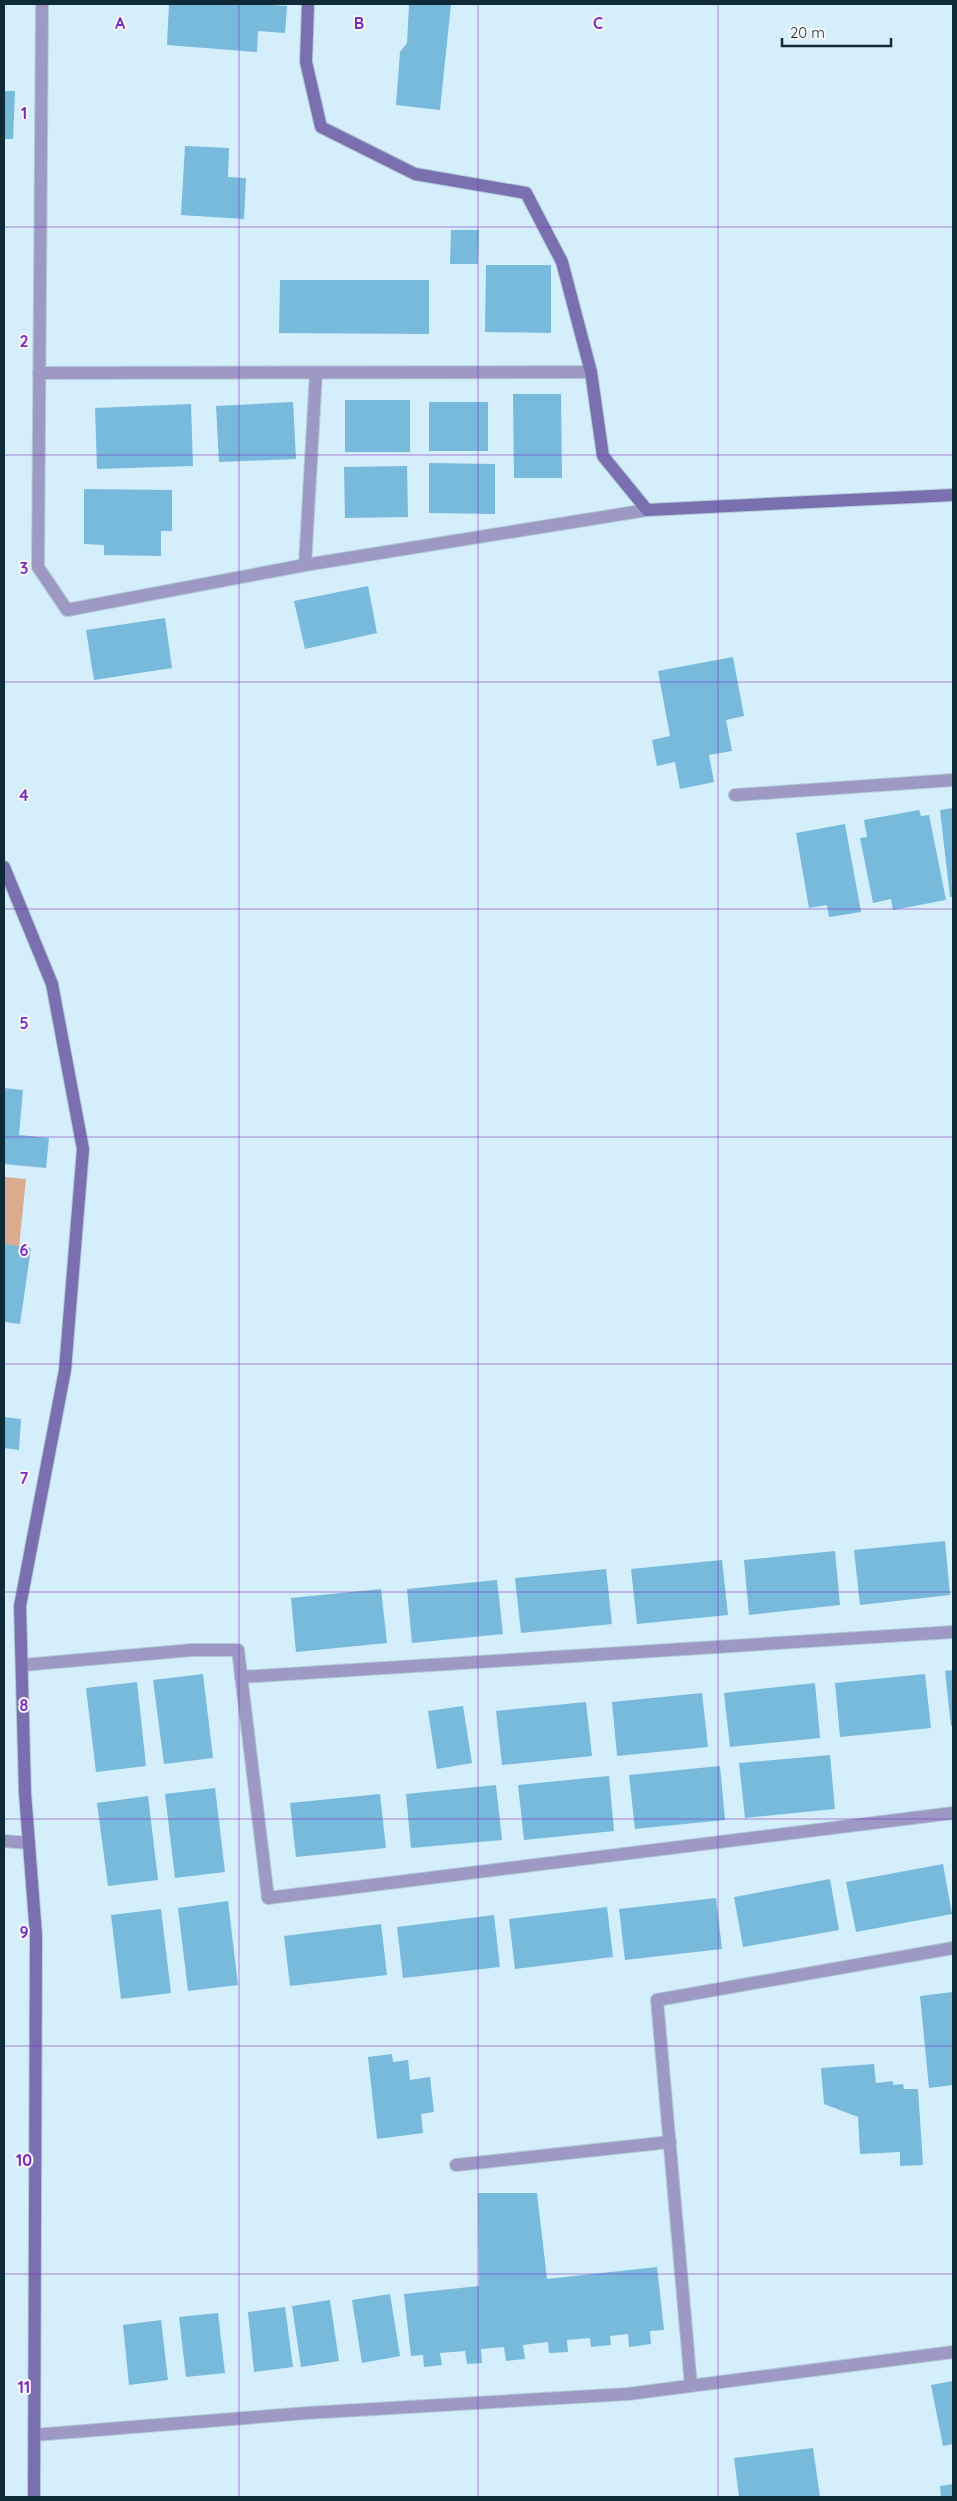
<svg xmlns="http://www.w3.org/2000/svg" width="957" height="2501" viewBox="0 0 957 2501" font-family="Quicksand,sans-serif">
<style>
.green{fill:#dcac91}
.building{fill:#77badb}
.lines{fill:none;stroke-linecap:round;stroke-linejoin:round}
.lane-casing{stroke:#b1cbd8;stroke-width:14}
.street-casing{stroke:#b1cbd8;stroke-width:14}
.secondary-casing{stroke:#b1cbd8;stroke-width:14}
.lane{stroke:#9e98c4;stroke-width:12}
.street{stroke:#9e98c4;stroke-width:12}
.secondary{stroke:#7a70b0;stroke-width:12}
.grid{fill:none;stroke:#7b2cbf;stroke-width:1;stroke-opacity:0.55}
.grid-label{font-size:16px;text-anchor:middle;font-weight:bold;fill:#7b2cbf;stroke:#f6f6f6;stroke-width:4;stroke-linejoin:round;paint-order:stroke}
</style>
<rect width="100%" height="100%" fill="#d4eefb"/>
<path class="green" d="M4 1177 26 1179 19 1247 4 1245Z"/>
<g class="building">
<path d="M169 4H260L287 6 285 33 258 31 257 52 167 45Z"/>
<path d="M409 4H451L440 110 396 105 400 52 407 43Z"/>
<path d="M4 91H15L13 139H4Z"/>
<path d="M185 146 229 148 228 177 246 178 244 219 181 215Z"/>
<path d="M451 230H479L478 264H450Z"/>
<path d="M486 265H551V333L485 332Z"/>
<path d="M280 280H429V334L279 333Z"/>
<path d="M513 394H561L562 478H514Z"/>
<rect x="345" y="400" width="65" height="52"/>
<path d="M293 402 296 459 219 462 216 406Z"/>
<rect x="429" y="402" width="59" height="49"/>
<path d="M191 404 193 466 97 469 95 408Z"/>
<path d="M429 463 495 464V514L429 513Z"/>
<path d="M407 466 408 517 345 518 344 467Z"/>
<path d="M84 489 172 490V531H161V556L104 555V545L84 544Z"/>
<path d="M368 586 377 633 305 649 294 601Z"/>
<path d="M165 618 172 668 94 680 86 630Z"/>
<path d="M733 657 744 716 726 720 732 751 709 755 714 782 680 789 675 762 657 766 652 740 670 736 658 671Z"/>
<path d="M953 808V897H950L940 810Z"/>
<path d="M919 810 921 816 929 815 946 900 893 910 891 899 873 903 860 838 867 837 864 820Z"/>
<path d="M845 824 861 912 829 917 827 905 809 908 796 833Z"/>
<path d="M4 1088 23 1090 19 1135 49 1138 46 1168 4 1164Z"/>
<path d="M4 1244 31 1248 20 1324 4 1322Z"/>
<path d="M4 1417 21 1419 19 1450 4 1448Z"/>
<path d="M945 1541 950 1595 860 1605 854 1550Z"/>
<path d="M835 1551 840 1605 749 1615 744 1560Z"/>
<path d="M722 1560 728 1615 637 1624 631 1569Z"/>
<path d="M606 1569 612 1624 521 1633 515 1578Z"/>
<path d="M497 1580 503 1634 412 1643 407 1589Z"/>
<path d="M381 1589 387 1643 296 1652 291 1598Z"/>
<path d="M953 1670V1726H951L945 1671Z"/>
<path d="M203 1674 213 1758 164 1764 153 1680Z"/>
<path d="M925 1674 931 1728 840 1737 835 1683Z"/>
<path d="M137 1682 146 1766 96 1772 86 1688Z"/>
<path d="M815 1683 820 1738 730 1747 724 1693Z"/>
<path d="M702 1693 708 1747 617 1756 612 1702Z"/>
<path d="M586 1702 592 1756 502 1765 496 1711Z"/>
<path d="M463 1706 472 1763 437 1769 428 1711Z"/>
<path d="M830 1755 835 1809 745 1818 739 1763Z"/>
<path d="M720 1766 725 1820 635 1829 629 1775Z"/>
<path d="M609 1776 614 1831 524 1840 518 1785Z"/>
<path d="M496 1785 502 1840 411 1848 406 1794Z"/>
<path d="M215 1788 225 1872 175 1878 165 1794Z"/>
<path d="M380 1794 386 1848 296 1857 290 1803Z"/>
<path d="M148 1796 158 1880 108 1886 97 1803Z"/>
<path d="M943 1864 952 1914 856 1932 846 1882Z"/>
<path d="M830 1879 839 1930 743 1947 734 1897Z"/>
<path d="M716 1898 722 1949 625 1960 619 1909Z"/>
<path d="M228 1901 238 1985 188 1991 178 1908Z"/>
<path d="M607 1907 613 1957 515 1969 509 1919Z"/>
<path d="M161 1909 171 1993 121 1999 111 1915Z"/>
<path d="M494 1915 500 1967 403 1978 397 1927Z"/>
<path d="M381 1924 387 1975 290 1986 284 1936Z"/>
<path d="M953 1992V2085L929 2088 920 1996Z"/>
<path d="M392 2054 393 2062 408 2060 410 2080 430 2077 434 2112 421 2114 423 2133 377 2139 368 2057Z"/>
<path d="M874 2064 876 2083 893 2081V2085L903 2084 904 2089H918L923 2165 900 2166V2152L860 2154 858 2117 824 2104 821 2068Z"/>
<path d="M478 2193H537L547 2279 657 2267 664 2330 650 2331 651 2344 629 2347 628 2334 610 2336 611 2345 591 2347 590 2338 567 2340 568 2352 549 2353 548 2342 523 2345 525 2359 506 2361 504 2347 481 2349 482 2363 467 2364 465 2351 440 2353 442 2365 424 2367 423 2355 411 2356 404 2294 479 2286Z"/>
<path d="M390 2294 400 2356 362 2363 352 2300Z"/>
<path d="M330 2300 339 2361 301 2367 292 2306Z"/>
<path d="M285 2307 293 2367 254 2372 248 2312Z"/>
<path d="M218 2313 225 2373 186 2377 179 2317Z"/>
<path d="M161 2320 168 2380 129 2385 123 2325Z"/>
<path d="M953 2381V2444L943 2446 931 2385Z"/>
<path d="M813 2448 820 2497H739L734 2458Z"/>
<path d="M953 2484V2497H941L940 2486Z"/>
</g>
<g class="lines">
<g class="lane-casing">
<g id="lane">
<path d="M23 1665 192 1650H238L268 1898 953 1813"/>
<path d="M241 1677 953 1632"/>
</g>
</g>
<g class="street-casing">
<g id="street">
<path d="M42 4 38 567 67 610 305 565 647 510"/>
<path d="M39 373 591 372"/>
<path d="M305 565 316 373"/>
<path d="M735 795 953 780"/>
<path d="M4 1841 29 1843"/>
<path d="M456 2165 670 2142"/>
<path d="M691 2386 657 2000 953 1948"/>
<path d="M34 2435 307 2413 628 2394 953 2352"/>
</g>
</g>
<g class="secondary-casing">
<g id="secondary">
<path d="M308 4 306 62 321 127 415 174 526 193 562 262 591 372 603 456 647 510 953 495"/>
<path d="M4 867 52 984 83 1149 65 1370 20 1606 25 1793 36 1935 34 2497"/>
</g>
</g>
<use href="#lane" class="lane"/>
<use href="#street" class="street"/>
<use href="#secondary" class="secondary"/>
</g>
<path class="grid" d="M239 4V2497M478 4V2497M718 4V2497M4 227H953M4 455H953M4 682H953M4 909H953M4 1137H953M4 1364H953M4 1592H953M4 1819H953M4 2046H953M4 2274H953"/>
<g class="grid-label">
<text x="120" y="29">A</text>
<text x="359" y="29">B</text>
<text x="598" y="29">C</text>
<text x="24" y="119">1</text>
<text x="24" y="347">2</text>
<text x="24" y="574">3</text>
<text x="24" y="801">4</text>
<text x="24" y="1029">5</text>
<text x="24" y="1256">6</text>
<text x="24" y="1484">7</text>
<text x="24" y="1711">8</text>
<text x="24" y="1938">9</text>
<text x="24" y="2166">10</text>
<text x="24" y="2393">11</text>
</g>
<rect width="957" height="2501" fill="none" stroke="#102b38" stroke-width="10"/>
<path d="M782 38v8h109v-8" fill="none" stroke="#102b38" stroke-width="2.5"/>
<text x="790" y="38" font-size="15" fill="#102b38" stroke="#f6f6f6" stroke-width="4" paint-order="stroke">20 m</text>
</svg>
